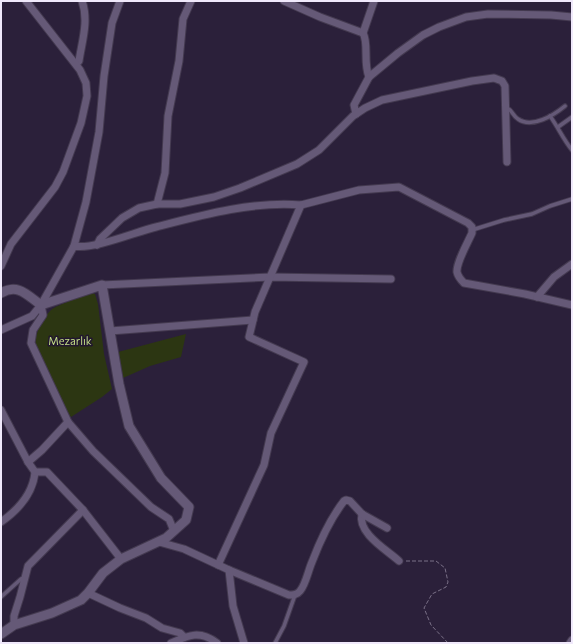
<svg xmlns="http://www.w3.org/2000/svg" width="573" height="644" viewBox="0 0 573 644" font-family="Commissioner,sans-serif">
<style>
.green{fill:#2c3612}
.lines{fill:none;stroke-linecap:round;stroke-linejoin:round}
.service-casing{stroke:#443a50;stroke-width:5.5}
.minor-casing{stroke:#443a50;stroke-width:9}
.tertiary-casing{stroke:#443a50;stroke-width:11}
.path{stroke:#7a7087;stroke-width:1;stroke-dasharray:4 2;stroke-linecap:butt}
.service{stroke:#655977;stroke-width:3.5}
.minor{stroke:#655977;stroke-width:7}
.tertiary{stroke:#655977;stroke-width:9}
.labels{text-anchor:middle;stroke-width:3;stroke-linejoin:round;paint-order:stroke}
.park-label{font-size:11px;fill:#c3dd86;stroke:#21162f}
</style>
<rect width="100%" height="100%" fill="#2b203a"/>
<g class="green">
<path d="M92 293 95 294 98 304 104 354 112 389 102 397 71 417 65 409 35 344C36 331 42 319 51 310 56 305 84 296 92 293Z"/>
<path d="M186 334 181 357 150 366 123 378 118 352Z"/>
</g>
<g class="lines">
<g class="service-casing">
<g id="service">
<path d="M507 108C512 110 513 116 518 119 532 129 554 115 565 106"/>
<path d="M550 116C558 127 563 139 572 150"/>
<path d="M558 127 572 117"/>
<path d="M472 230 504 220 532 214 550 206 572 199"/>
<path d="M1 597 21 579 24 578"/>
<path d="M275 643 284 626 295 595"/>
</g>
</g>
<g class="minor-casing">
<g id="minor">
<path d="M284 1 320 17 363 33C369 43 363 63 369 77"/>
<path d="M363 33 374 1"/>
<path d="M76 64 79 61C82 41 89 21 82 1"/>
<path d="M356 114 354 105 369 77 398 53 423 35 439 27 466 17 488 14 551 15 572 17"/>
<path d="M157 204 165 173 168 116 179 61 183 19 191 1"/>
<path d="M301 205 359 190 399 187 468 223 472 227V233C468 242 456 263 457 272 458 277 461 280 464 283L525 294 572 305"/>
<path d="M97 245 100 239 122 218 139 208 157 204H180L214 197 240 188 297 164 319 150 353 116 365 108 382 100 472 81 494 78 502 81 505 86 507 162"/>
<path d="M74 246 86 202 99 132 104 76 112 23 120 1"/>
<path d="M1 266 11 244 55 187 63 172 81 123 87 96 86 83 80 70 26 1"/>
<path d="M102 285 270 277 391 279"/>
<path d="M537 297 554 277 572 264"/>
<path d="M41 305 74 246C93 250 135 232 156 227 202 215 253 201 301 205L255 312 249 337 304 362 271 433 264 465 218 565"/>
<path d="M1 330 32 316 41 305 43 315 33 330 31 343 68 422 93 451 151 507 169 519 174 531"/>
<path d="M110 331 253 320"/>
<path d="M1 410 28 462 35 472C33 494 18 510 1 522"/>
<path d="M28 462 42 450 68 422"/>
<path d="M35 472H47L83 510 121 559"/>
<path d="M362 514C357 533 387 550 399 561"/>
<path d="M159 542 184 549 229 570 289 595C293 595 297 595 300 591 306 584 308 571 312 562 320 541 330 519 344 501L346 500 350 501 362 514 387 528"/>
<path d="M229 570 233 606 244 643"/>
<path d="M88 593 120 608 146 618 162 628 180 633 184 637"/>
<path d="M14 625V616L20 597 28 566 83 510"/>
<path d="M171 643C189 635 200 630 217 643"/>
<path d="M570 643 572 640"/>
</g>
</g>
<g class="tertiary-casing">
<path id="tertiary" d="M1 293C18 283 27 295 41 305L102 285 119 384 129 426 161 478 189 507 186 520 166 538 121 559 103 573 88 593 81 600 52 613 14 625 1 634"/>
</g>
<path class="path" d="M406 561H436L445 568 448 582 446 587 432 594 424 608 431 625 448 643"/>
<use href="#service" class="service"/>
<use href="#minor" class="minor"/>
<use href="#tertiary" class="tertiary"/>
</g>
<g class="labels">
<g class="park-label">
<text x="70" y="345">Mezarlık</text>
</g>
</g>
<rect width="573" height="644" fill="none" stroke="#f0e9fb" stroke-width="4"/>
</svg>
